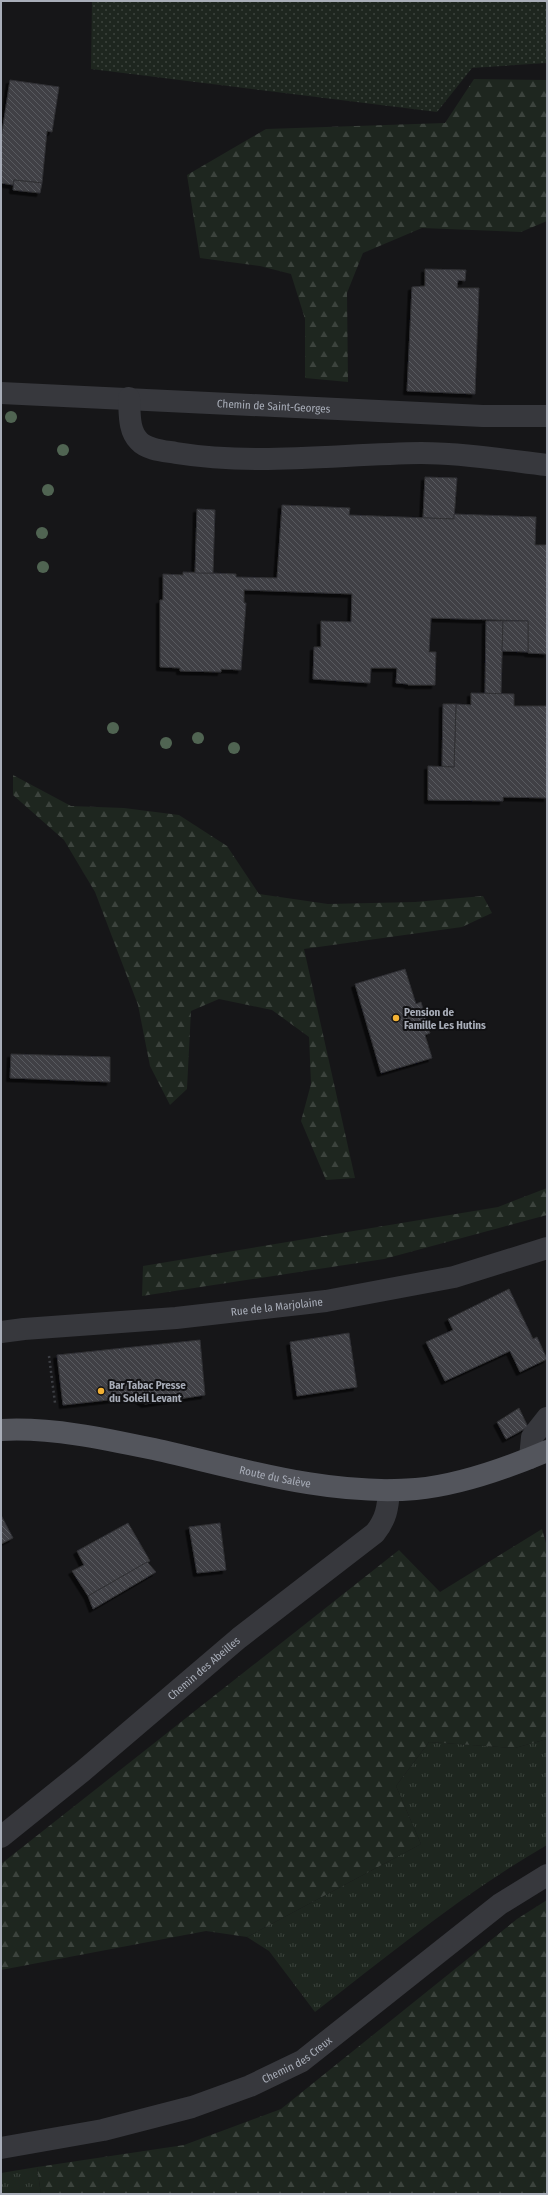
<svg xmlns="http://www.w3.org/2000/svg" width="548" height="2195" viewBox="0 0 548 2195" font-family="'Fira Sans Condensed',sans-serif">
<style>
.grass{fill:url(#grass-tufts)}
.forest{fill:url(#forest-firs)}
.park{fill:url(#park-dots)}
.building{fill:url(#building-back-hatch);stroke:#303034;filter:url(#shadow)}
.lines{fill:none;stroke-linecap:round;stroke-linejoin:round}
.path{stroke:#3d3f44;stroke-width:2.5;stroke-dasharray:2 3;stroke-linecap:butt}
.minor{stroke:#37383d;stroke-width:22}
.major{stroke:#53555c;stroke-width:22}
.tree{fill:#506452}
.poi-dot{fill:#f2b134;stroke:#111113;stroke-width:1.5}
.labels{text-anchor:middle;stroke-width:4;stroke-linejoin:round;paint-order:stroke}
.street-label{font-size:11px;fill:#a8adb8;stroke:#111113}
.poi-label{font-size:11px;font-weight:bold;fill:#a8adb8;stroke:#111113;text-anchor:start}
</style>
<defs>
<pattern id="grass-tufts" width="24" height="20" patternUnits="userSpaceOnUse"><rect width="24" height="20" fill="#1e261f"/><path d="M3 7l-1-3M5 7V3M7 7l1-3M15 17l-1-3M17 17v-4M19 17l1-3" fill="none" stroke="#3c433d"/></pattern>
<pattern id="forest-firs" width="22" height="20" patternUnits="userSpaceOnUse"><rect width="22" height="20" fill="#1e261f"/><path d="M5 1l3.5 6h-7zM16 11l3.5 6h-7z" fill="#3c433d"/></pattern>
<pattern id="park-dots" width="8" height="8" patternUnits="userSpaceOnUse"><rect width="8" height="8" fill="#1e261f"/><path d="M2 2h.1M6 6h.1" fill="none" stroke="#3c433d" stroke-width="1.8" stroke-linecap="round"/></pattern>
<pattern id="building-back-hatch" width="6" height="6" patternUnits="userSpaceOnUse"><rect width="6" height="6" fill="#404145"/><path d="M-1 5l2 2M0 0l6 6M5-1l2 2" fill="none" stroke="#595a5e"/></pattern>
<filter id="shadow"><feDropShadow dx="-3.5" dy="3.5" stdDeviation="0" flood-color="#0009"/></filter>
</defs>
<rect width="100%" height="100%" fill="#161618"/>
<g class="grass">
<path d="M547 1739V1845C464 1893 390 1954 315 2012L269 1951 247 1937 421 1844 396 1786 429 1742 515 1748Z"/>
<path d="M37 2167 41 2194H1V2173Z"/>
</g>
<g class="forest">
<path d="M474 79 547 80V221L521 232 422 228 363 253 347 293 348 382 305 378V319L291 274 260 266 200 258 187 175 266 129 445 123Z"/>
<path d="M13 775 71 806 124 808 179 815 227 846 259 894 328 904 415 902 483 896 492 913 462 927 304 949 355 1178 326 1180 301 1121 311 1084 309 1037 272 1010 219 999 191 1011 187 1089 170 1105 150 1066 138 1005 95 892 64 840 13 795Z"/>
<path d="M547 1188V1215L384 1259 142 1296 143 1266 498 1207Z"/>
<path d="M542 1529 547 1547V1739L515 1748 429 1742 396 1786 421 1844 247 1937 206 1931 1 1970V1864L399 1550 440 1592Z"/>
<path d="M547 1900V2194H41L37 2167 184 2145 281 2109 517 1919Z"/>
</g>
<path class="park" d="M92 1H547V63L472 68 437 112 91 69Z"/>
<g class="building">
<path d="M10 80 59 87 52 132 47 131 42 183 14 180 13 185 1 183V139Z"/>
<path d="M14 180 42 183 40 193 13 190Z"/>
<path d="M425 269 466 270 465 281 458 280 457 288H479L475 394 407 391 412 287 425 286Z"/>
<path d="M425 477 457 478 454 519 423 518Z"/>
<path d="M282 505 350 508 349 515 454 519V514L536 517 535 545H547V654L528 653V621L431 618 429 652H436L435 685H408V684L396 683 397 668H371L370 683 313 679 314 647H321V621L351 622 352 594 244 590V603H246L241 670 221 669V672L180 671V668L160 667V600H163V574L183 575V572L236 574V577L277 578Z"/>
<path d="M197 509 215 510 213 573H195Z"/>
<path d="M486 621H503L501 694 485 693Z"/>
<path d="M503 621H528V652L502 651Z"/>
<path d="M471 693 514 694V706H547V798L503 797V801L428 800V766L454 767 456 704 471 705Z"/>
<path d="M443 704H456L454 767 442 766Z"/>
<path d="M405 969 416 1004 421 1002 430 1033 425 1035 432 1058 381 1073 355 984Z"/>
<path d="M11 1054 110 1057V1082L10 1078Z"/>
<path d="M509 1289 533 1339 537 1337 547 1359 520 1372 510 1351 445 1381 426 1342 453 1330 448 1319Z"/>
<path d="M349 1333 357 1387 297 1396 290 1342Z"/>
<path d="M200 1340 205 1395 145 1404 135 1397 63 1405 57 1355Z"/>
<path d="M519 1408 528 1427 506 1439 497 1422Z"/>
<path d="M1 1515 13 1538 1 1544Z"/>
<path d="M128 1523 150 1561 88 1596 72 1571 84 1565 77 1551Z"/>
<path d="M220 1523 226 1570 197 1573 189 1527Z"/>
<path d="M147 1562 156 1572 93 1609 88 1596Z"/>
</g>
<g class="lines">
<path class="path" d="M49 1356 55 1403"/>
<g class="minor">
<path id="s1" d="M1 393 483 416H547"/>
<path d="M129 398C130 412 128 430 139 441 147 450 165 451 176 453 257 466 339 454 421 453 463 453 505 460 547 465"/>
<path id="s2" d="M1 1332 24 1329 176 1318 326 1301 454 1277 547 1248"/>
<path d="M530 1458 532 1437 547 1418"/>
<path id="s3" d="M1 1837 83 1771 239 1638 375 1533C386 1519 388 1508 389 1490"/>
<path id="s4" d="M1 2148 103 2130 192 2107 250 2086 302 2061 500 1904 547 1875"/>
</g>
<path class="major" id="s5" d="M1 1430C54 1427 111 1440 163 1451 245 1470 331 1496 416 1489 460 1485 507 1468 547 1451"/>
</g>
<g class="tree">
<circle cx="11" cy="417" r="6"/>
<circle cx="63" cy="450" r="6"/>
<circle cx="48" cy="490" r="6"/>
<circle cx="42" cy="533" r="6"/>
<circle cx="43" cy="567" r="6"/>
<circle cx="113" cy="728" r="6"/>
<circle cx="198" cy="738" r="6"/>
<circle cx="166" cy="743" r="6"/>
<circle cx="234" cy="748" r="6"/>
</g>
<g class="poi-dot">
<circle cx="396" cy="1018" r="4"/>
<circle cx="101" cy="1391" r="4"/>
</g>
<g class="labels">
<g class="street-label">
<text dy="4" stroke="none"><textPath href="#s1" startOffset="273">Chemin de Saint-Georges</textPath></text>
<text dy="4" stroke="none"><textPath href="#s2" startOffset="277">Rue de la Marjolaine</textPath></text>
<text dy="4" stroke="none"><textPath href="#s5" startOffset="279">Route du Salève</textPath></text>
<text dy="4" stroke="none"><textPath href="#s3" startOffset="264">Chemin des Abeilles</textPath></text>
<text dy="4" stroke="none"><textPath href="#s4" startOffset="311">Chemin des Creux</textPath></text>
</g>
<g class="poi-label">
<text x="404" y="1016">Pension de<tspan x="404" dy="13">Famille Les Hutins</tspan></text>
<text x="109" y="1389">Bar Tabac Presse<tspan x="109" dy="13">du Soleil Levant</tspan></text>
</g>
</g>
<rect width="548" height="2195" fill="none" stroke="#a8adb8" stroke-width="4"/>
</svg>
